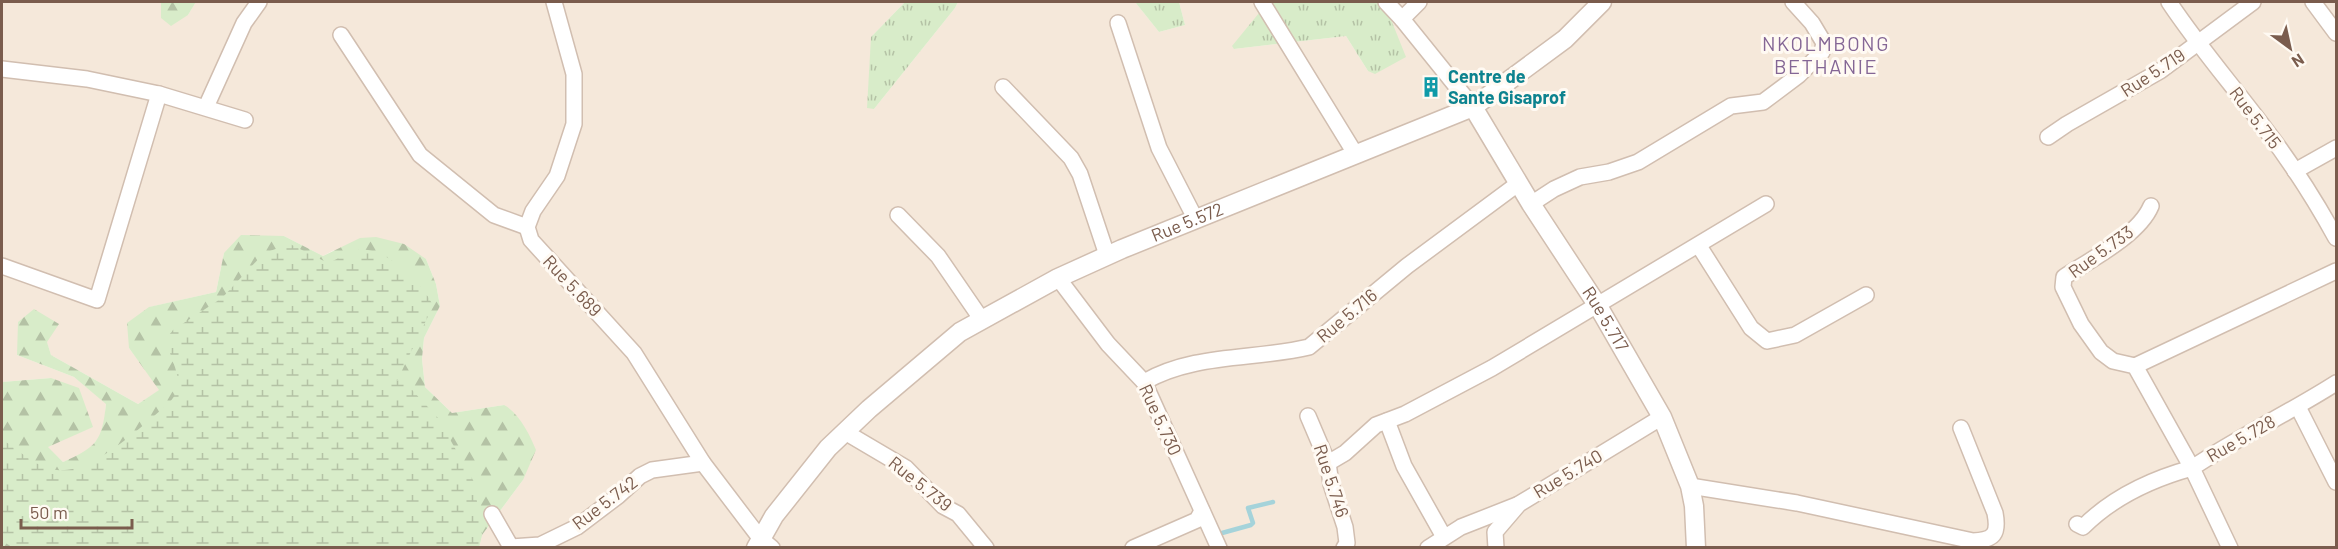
<svg xmlns="http://www.w3.org/2000/svg" width="2338" height="549" viewBox="0 0 2338 549" font-family="Barlow,sans-serif">
<style>
.residential{fill:#f5e8da}
.grass{fill:url(#grass-tufts)}
.forest{fill:url(#forest-firs)}
.wetland{fill:url(#wetland-marsh)}
.lines{fill:none;stroke-linecap:round;stroke-linejoin:round}
.stream{stroke:#a5d3da;stroke-width:4.5}
.minor-casing{stroke:#d1beb0;stroke-width:18}
.tertiary-casing{stroke:#d1beb0;stroke-width:21}
.minor{stroke:#fff;stroke-width:15}
.tertiary{stroke:#fff;stroke-width:18}
.labels{text-anchor:middle;stroke-width:6;stroke-linejoin:round;paint-order:stroke}
.street-label{font-size:18px;fill:#7a5c4d;stroke:#fffaf3}
.culture-label{font-size:18px;font-weight:bold;fill:#0d838f;stroke:#fffaf3;text-anchor:start}
.neighbourhood-label{font-size:20px;letter-spacing:1.5px;fill:#846695;stroke:#fffaf3}
</style>
<defs>
<pattern id="grass-tufts" width="24" height="20" patternUnits="userSpaceOnUse" patternTransform="scale(1.5)"><rect width="24" height="20" fill="#d8ecc9"/><path d="M3 7l-1-3M5 7V3M7 7l1-3M15 17l-1-3M17 17v-4M19 17l1-3" fill="none" stroke="#b4c2a5"/></pattern>
<pattern id="forest-firs" width="22" height="20" patternUnits="userSpaceOnUse" patternTransform="scale(1.5)"><rect width="22" height="20" fill="#d8ecc9"/><path d="M5 1l3.5 6h-7zM16 11l3.5 6h-7z" fill="#b4c2a5"/></pattern>
<pattern id="wetland-marsh" width="20" height="14" patternUnits="userSpaceOnUse" patternTransform="scale(1.5)"><rect width="20" height="14" fill="#d8ecc9"/><path d="M1 5h8M5 5V1M11 12h8M15 12V8" fill="none" stroke="#b4c2a5"/></pattern>
</defs>
<rect width="100%" height="100%" fill="#fdf6ec"/>
<path class="residential" d="M2 2H161V18L188 15 196 2H905L871 37 874 109 955 8 958 2H1135L1159 32 1185 25 1179 2H1268L1234 49 1346 36 1368 71 1384 2H2336V547H479L482 535 523 480 504 405 452 413 425 387 422 359 424 338 440 306 436 284 426 259 334 250 323 256 284 236 224 253 216 292 150 307 129 348 160 390 138 404 51 355 47 343 17 355 74 377 106 403 104 431 88 451 63 462 47 447 51 378 2 382Z"/>
<g class="grass">
<path d="M905 2H958L955 8 874 109 867 108 871 37Z"/>
<path d="M1135 2H1179L1185 25 1159 32Z"/>
<path d="M1268 2H1384L1406 57 1375 74 1368 71 1346 36 1234 49 1232 46Z"/>
</g>
<g class="forest">
<path d="M161 2H196L188 15 171 26 161 18Z"/>
<path d="M241 235 284 236 323 256 360 238 376 237 404 244 426 259 436 284 440 306 424 338 422 359 425 387 452 413 504 405C519 413 530 435 536 450L523 480 482 535 479 547 2 548V382L51 378 79 388 93 427 48 447 63 462C97 447 102 441 106 404L74 377 17 355 18 322 34 309 59 324 47 342 51 355 138 404 159 390 129 348 127 323 149 307 216 292 224 253Z"/>
</g>
<path class="wetland" d="M290 244 328 263C338 259 348 252 358 250 384 245 424 284 433 306L397 381 402 379 438 418 474 482 482 535 479 547 14 548 2 541V439C18 450 37 468 57 470 89 474 132 435 154 416 163 408 175 400 178 388 181 378 169 351 165 340L173 330 222 298 264 253Z"/>
<g class="lines">
<path class="stream" d="M1222 533 1251 525 1253 523 1248 508 1273 502"/>
<g class="minor-casing">
<g id="minor">
<path d="M554 2 574 74V124L557 176 533 211 527 227 531 240 634 353 703 463 760 538 772 548"/>
<path d="M1262 2 1356 155"/>
<path d="M1386 2 1402 19"/>
<path d="M1419 2 1402 19 1473 107"/>
<path d="M2169 2C2199 47 2234 87 2266 130 2292 164 2315 200 2336 238"/>
<path d="M2313 2 2336 33"/>
<path d="M1118 23 1159 148 1195 218"/>
<path d="M341 35 420 155 494 215 527 227"/>
<path d="M2 69 87 79 159 94 245 120"/>
<path d="M1003 87 1071 158 1080 174 1107 255"/>
<path d="M206 107 244 23 259 2"/>
<path d="M2048 137 2067 124 2160 71 2253 2"/>
<path d="M2295 171 2336 148"/>
<path d="M1531 204 1554 189 1580 177 1609 172 1638 162 1731 106 1763 102 1799 75 1822 52 1824 43 1812 23 1793 2"/>
<path d="M898 215 938 256 982 320"/>
<path d="M1699 246 1751 328 1767 341 1795 335 1866 295"/>
<path d="M2 266 97 300 159 94"/>
<path d="M1058 278 1108 344 1144 382 1219 548"/>
<path d="M2135 366 2336 271"/>
<path d="M1144 382C1194 353 1255 360 1309 347L1407 266 1519 183"/>
<path d="M2298 407 2336 482"/>
<path d="M1308 416 1328 463 1331 484 1345 527 1347 543 1344 548"/>
<path d="M1387 421 1404 466 1444 537"/>
<path d="M845 432 906 468 943 506 958 514 986 548"/>
<path d="M1328 463 1345 453 1376 425 1405 414 1492 368 1766 204"/>
<path d="M1690 486 1797 503 1973 541C1994 540 1999 534 1995 513L1961 428"/>
<path d="M492 514 511 547 540 545 577 527 618 496 640 476 652 470 703 463"/>
<path d="M2077 524 2083 527C2112 498 2152 479 2192 468L2135 366 2113 361 2101 352 2081 324 2063 287 2064 277C2090 260 2139 235 2151 206"/>
<path d="M1133 548 1197 520 1202 511"/>
<path d="M1428 548 1461 527 1517 505"/>
<path d="M1496 548 1495 532 1519 504 1662 417"/>
<path d="M2230 548 2192 468C2238 437 2289 413 2336 383"/>
</g>
</g>
<g class="tertiary-casing">
<g id="tertiary">
<path id="s1" d="M1473 107 1531 204 1598 306 1662 417 1690 486 1694 506 1696 548"/>
<path id="s2" d="M756 548 774 516 828 448 869 409 960 332 1058 278 1122 249 1473 107 1565 39 1602 2"/>
</g>
</g>
<use href="#minor" class="minor"/>
<use href="#tertiary" class="tertiary"/>
</g>
<defs>
<g id="building-bare" transform="scale(1.62)"><path d="M-4-6H4V6H1V3H-1V6H-4ZM-2.5-4.3h1.7v1.8h-1.7ZM.8-4.3h1.7v1.8H.8ZM-2.5-1h1.7V.8h-1.7ZM.8-1h1.7V.8H.8Z" fill="#0f9aa8" stroke="#fffaf3" stroke-width="2.5" paint-order="stroke"/></g>
</defs>
<g fill-rule="evenodd">
<use href="#building-bare" x="1431" y="87"/>
</g>
<g class="labels">
<g class="street-label">
<text transform="translate(2153 73) rotate(-33)" y="6">Rue 5.719</text>
<text transform="translate(2255 118) rotate(53)" y="6">Rue 5.715</text>
<text dy="6" stroke="none"><textPath href="#s2" startOffset="552">Rue 5.572</textPath></text>
<text transform="translate(2101 252) rotate(-36)" y="6">Rue 5.733</text>
<text transform="translate(572 286) rotate(47)" y="6">Rue 5.689</text>
<text transform="translate(1347 316) rotate(-40)" y="6">Rue 5.716</text>
<text dy="6" stroke="none"><textPath href="#s1" startOffset="250">Rue 5.717</textPath></text>
<text transform="translate(1160 420) rotate(65)" y="6">Rue 5.730</text>
<text transform="translate(2241 439) rotate(-30)" y="6">Rue 5.728</text>
<text transform="translate(1568 474) rotate(-31)" y="6">Rue 5.740</text>
<text transform="translate(1331 481) rotate(72)" y="6">Rue 5.746</text>
<text transform="translate(920 484) rotate(39)" y="6">Rue 5.739</text>
<text transform="translate(605 503) rotate(-37)" y="6">Rue 5.742</text>
</g>
<g class="culture-label">
<text x="1448" y="83">Centre de<tspan x="1448" dy="21">Sante Gisaprof</tspan></text>
</g>
<g class="neighbourhood-label">
<text x="1826" y="51">NKOLMBONG<tspan x="1826" dy="23">BETHANIE</tspan></text>
</g>
</g>
<rect width="2338" height="549" fill="none" stroke="#7a5c4d" stroke-width="6"/>
<g transform="translate(2290 48) rotate(147)" stroke="#fffaf3" stroke-width="4.5" paint-order="stroke">
<path d="M0-4.5L10 22L0 15L-10 22Z" fill="#7a5c4d"/>
<text y="-9" font-size="16" font-weight="bold" text-anchor="middle" fill="#7a5c4d">N</text>
</g>
<path d="M21 519v9h111v-9" fill="none" stroke="#7a5c4d" stroke-width="3"/>
<text x="30" y="519" font-size="18" fill="#7a5c4d" stroke="#fffaf3" stroke-width="4.5" paint-order="stroke">50 m</text>
</svg>
